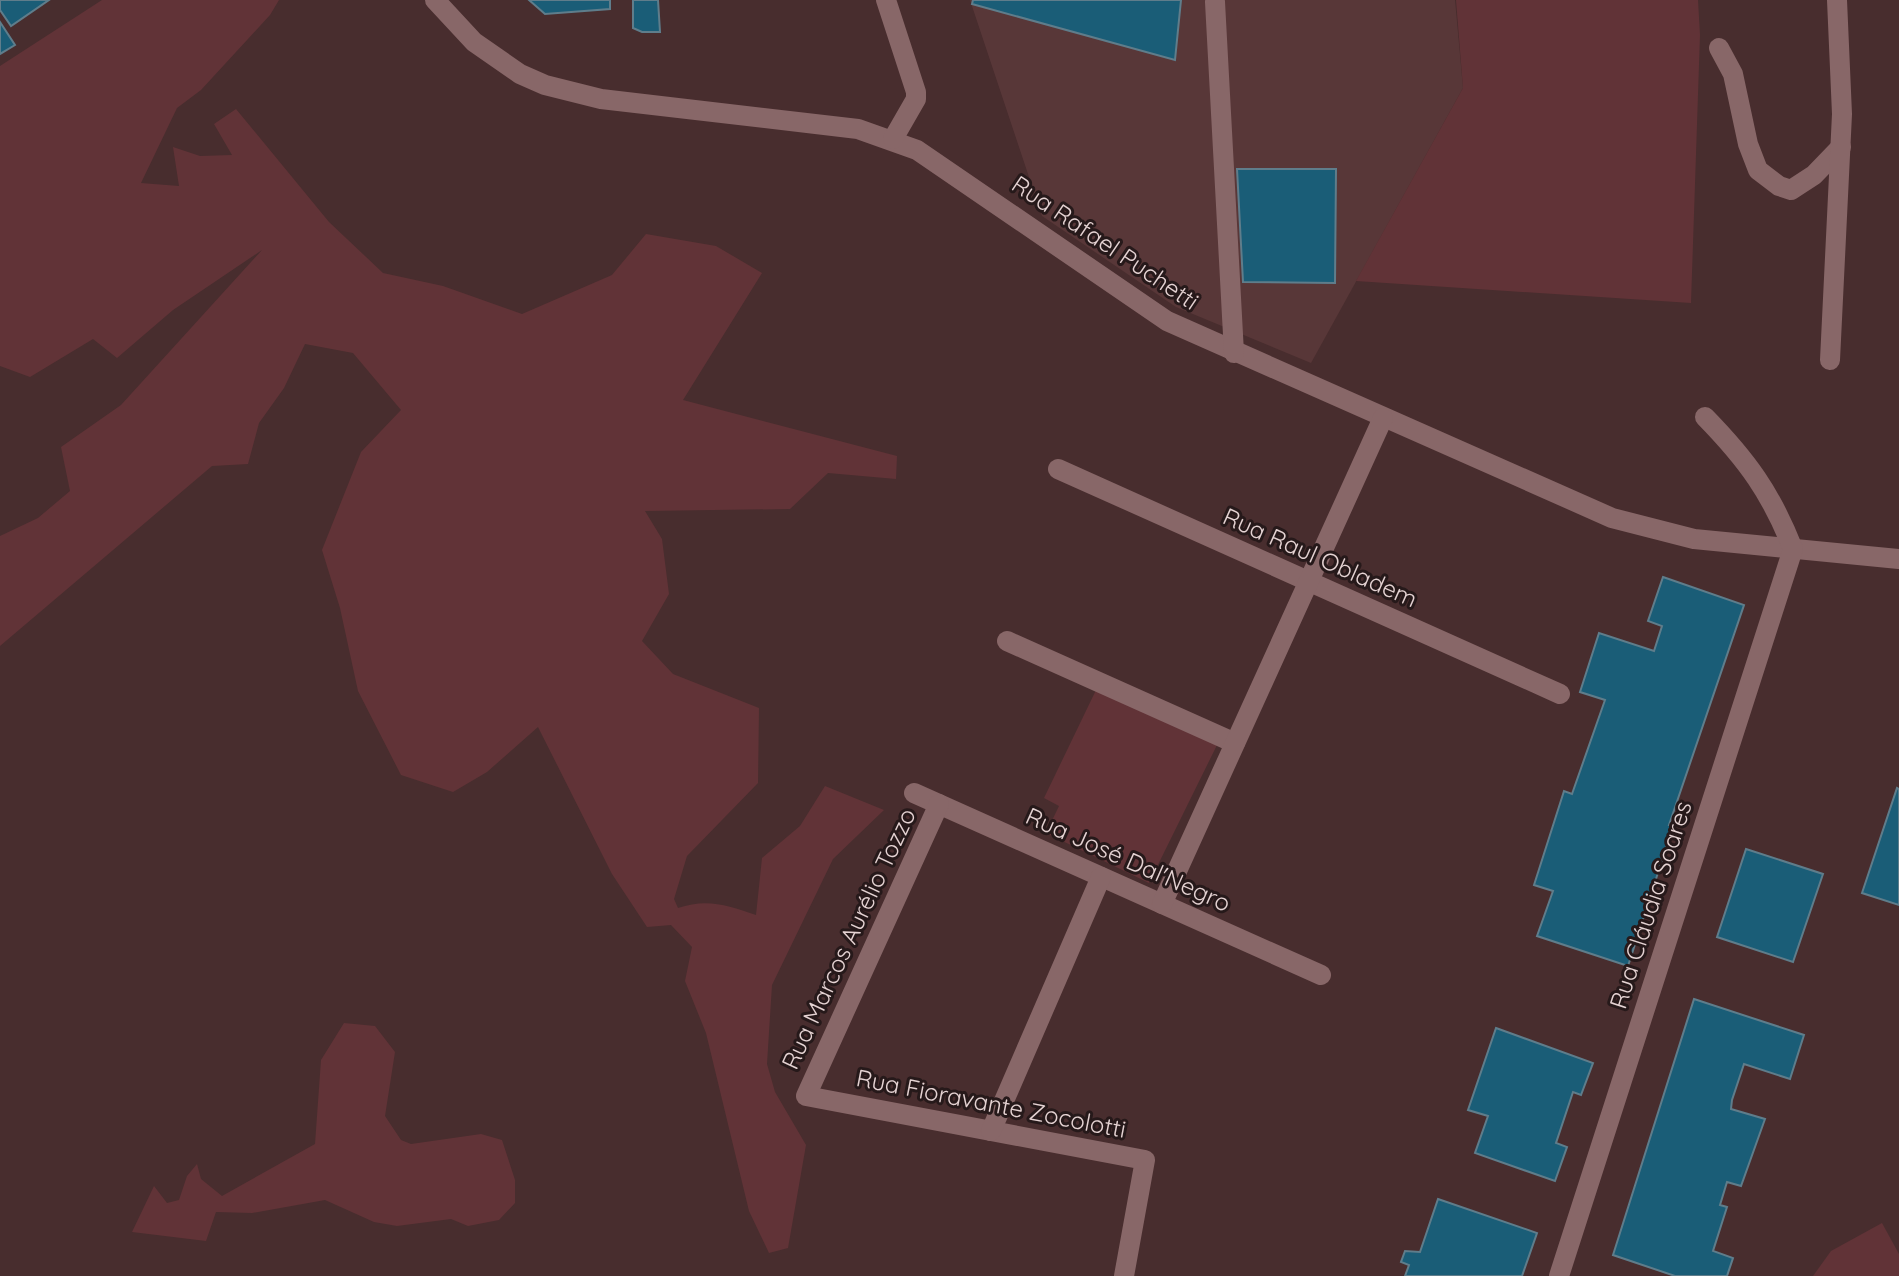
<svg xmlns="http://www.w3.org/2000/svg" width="1899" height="1276" viewBox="0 0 1899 1276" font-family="Quicksand,sans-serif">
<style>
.built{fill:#583738}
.green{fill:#613337}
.building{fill:#1a5d77;stroke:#5f7d8b;stroke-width:2}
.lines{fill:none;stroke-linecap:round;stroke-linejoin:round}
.minor{stroke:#886768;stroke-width:20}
.labels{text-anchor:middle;stroke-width:6;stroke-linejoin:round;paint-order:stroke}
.street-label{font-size:24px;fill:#e5d3d3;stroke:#26191a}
</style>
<rect width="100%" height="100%" fill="#482d2e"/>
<path class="built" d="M970 0H1455L1463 88 1311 363 1176 307 1042 216Z"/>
<g class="green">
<path d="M102 0H279L270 15 201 90 177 108 141 183 179 186 173 147 200 156 232 155 214 124 236 109 329 222 383 273 443 286 522 314 612 275 646 234 716 246 762 273 683 400 897 456 896 479 828 473 790 509 645 511 662 539 669 594 642 641 673 674 759 708 758 783 687 856 674 899 678 908C706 898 728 905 756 915L762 858 800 826 825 786 884 810 833 859 772 985 767 1064 775 1092 806 1145 788 1248 769 1253 749 1211 706 1033 685 981 692 947 671 925 647 927 612 874 538 727 487 772 453 792 401 775 358 691 340 608 322 550 361 452 401 410 353 353 305 344 284 388 259 423 248 464 212 466 0 646V536L38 518 70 491 61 447 121 405 262 250 173 310 117 358 93 339 30 377 0 366V66Z"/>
<path d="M1456 0H1698L1700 35 1691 303 1356 281 1463 88Z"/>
<path d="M1097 688 1217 745 1149 883 1046 833 1059 806 1044 798Z"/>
<path d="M344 1023 375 1026 395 1052 385 1116 401 1140 411 1144 481 1134 502 1140 515 1180V1203L499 1220 468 1226 451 1219 397 1226 374 1222 325 1200 252 1213 216 1212 206 1241 132 1232 154 1186 167 1203 179 1200 187 1176 197 1164 201 1179 222 1196 315 1144 321 1060Z"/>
<path d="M1882 1223 1899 1254V1276H1813L1831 1251Z"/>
</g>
<g class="building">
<path d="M0 0H49L11 26 0 10Z"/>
<path d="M529 0H610V9L545 14Z"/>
<path d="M633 0H658L660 32H642L633 28Z"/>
<path d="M973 0H1181L1175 60 972 4Z"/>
<path d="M0 22 15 45 0 54Z"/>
<path d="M1237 169H1336L1335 283 1243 282Z"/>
<path d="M1663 577 1744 605 1669 825 1673 826 1628 966 1537 936 1553 891 1534 885 1564 791 1572 794 1605 700 1580 692 1599 633 1654 651 1662 626 1648 621Z"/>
<path d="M1897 788 1899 789V905L1862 893Z"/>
<path d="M1746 849 1823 874 1793 962 1717 937Z"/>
<path d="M1694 999 1804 1035 1790 1079 1744 1064 1732 1100 1731 1109 1765 1119 1741 1186 1727 1182 1720 1205 1727 1207 1713 1251 1733 1258 1727 1276H1675L1613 1255Z"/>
<path d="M1496 1028 1593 1063 1581 1095 1573 1092 1556 1143 1567 1147 1555 1181 1475 1153 1488 1116 1468 1110Z"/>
<path d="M1438 1199 1537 1233 1522 1276H1405L1409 1265 1401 1262 1405 1251 1420 1252Z"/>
</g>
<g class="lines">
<g class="minor">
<path d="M435 0 474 42 520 74 545 85 601 99 858 129 917 150 1167 321 1612 518 1694 539 1899 559"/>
<path d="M886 0 916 92V99L893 139"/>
<path d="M1215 2 1234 353"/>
<path d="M1719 48 1733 74 1748 144 1758 170 1779 186 1791 190 1814 175 1841 147"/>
<path d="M1830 360 1842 114 1837 0"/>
<path d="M1058 469 1560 694"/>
<path d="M1007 641 1235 743"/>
<path d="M914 793 1321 975"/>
<path d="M939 804 806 1096 1145 1160 1124 1276"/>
<path d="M1162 904 1383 418"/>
<path d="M991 1131 1101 877"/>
<path d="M1559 1276 1793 549C1771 493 1747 460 1705 417"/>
</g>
</g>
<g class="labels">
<g class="street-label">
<text transform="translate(1105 243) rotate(34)" y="8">Rua Rafael Puchetti</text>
<text transform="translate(1320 558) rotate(24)" y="8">Rua Raul Obladem</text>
<text transform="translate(1128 860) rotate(24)" y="8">Rua José Dal'Negro</text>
<text transform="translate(1651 905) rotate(-72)" y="8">Rua Cláudia Soares</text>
<text transform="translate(849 939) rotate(-65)" y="8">Rua Marcos Aurélio Tozzo</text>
<text transform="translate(991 1104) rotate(11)" y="8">Rua Fioravante Zocolotti</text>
</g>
</g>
</svg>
